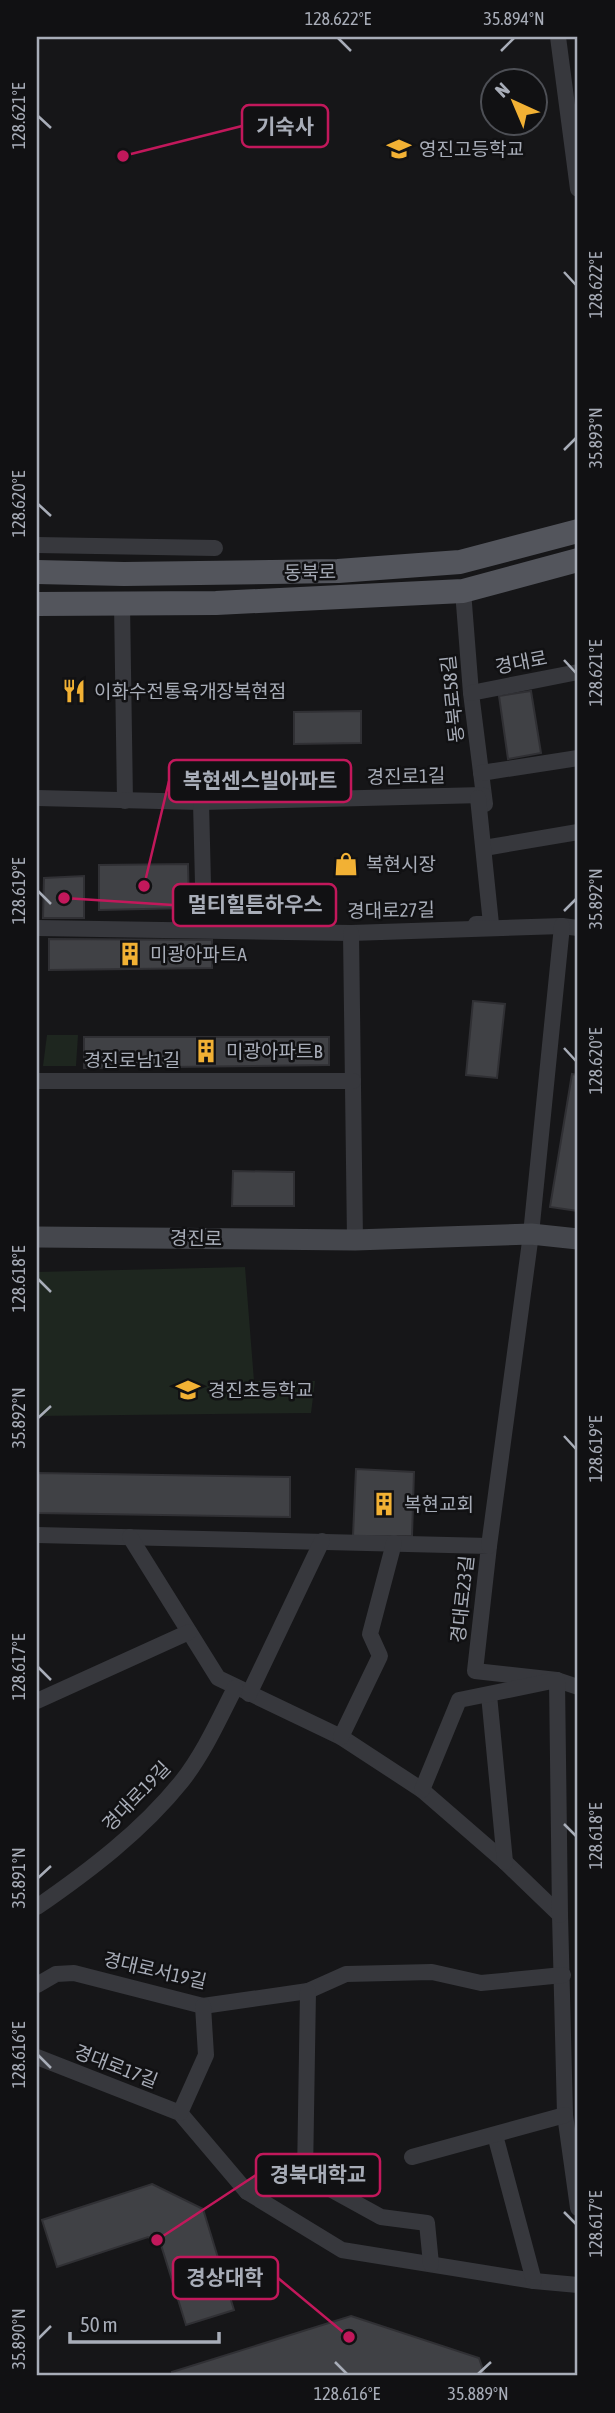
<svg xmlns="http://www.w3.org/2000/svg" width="615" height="2413" viewBox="0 0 615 2413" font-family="'Asap Condensed','Noto Sans KR',sans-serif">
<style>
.green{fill:#1e261f}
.building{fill:#404145;stroke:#303034;stroke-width:2}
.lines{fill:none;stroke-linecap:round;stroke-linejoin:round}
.street{stroke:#37383d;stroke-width:16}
.secondary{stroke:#45474d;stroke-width:21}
.primary{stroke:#53555c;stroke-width:24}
.ticks{fill:none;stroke:#a8adb8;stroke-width:2.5}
.labels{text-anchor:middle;stroke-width:5;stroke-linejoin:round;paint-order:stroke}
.poi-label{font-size:19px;fill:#a8adb8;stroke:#111113;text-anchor:start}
.street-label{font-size:19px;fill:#a8adb8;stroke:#111113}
.leader{fill:none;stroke:#c2185b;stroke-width:2.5}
.callout-dot{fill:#c2185b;stroke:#111113;stroke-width:2.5}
.callout{fill:#111113;stroke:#c2185b;stroke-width:2.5}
.callout-label{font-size:21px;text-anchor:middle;font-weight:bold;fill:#a8adb8}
.neatline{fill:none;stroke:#a8adb8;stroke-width:2.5}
.ticks-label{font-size:18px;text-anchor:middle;fill:#a8adb8}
</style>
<rect width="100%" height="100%" fill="#161618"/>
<g class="green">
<path d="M47 1035H78L76 1066H43Z"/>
<path d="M245 1267 254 1381H315L311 1413 37 1416V1272Z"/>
</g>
<g class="building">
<path d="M531 691 541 753 508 759 499 696Z"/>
<path d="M361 711V743L294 744V712Z"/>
<path d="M188 864 189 908 99 910V865Z"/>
<path d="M84 876V918H43L44 878Z"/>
<path d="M49 939 212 940V968L49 970Z"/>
<path d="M473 1001 505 1004 497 1078 466 1075Z"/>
<path d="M84 1037H329V1065L84 1068Z"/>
<path d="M572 1074 578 1075V1211L550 1207Z"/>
<path d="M233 1171 294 1172V1206H232Z"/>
<path d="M356 1469 414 1472 412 1536H353Z"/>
<path d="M37 1473 290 1477V1517L37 1513Z"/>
<path d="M152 2184 203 2209 234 2310 186 2325 161 2245 148 2237 57 2267 42 2220Z"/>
<path d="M351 2316 479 2358 485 2376H173L172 2372Z"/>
</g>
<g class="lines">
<g class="street">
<path d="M558 37 578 189"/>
<path d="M37 545 215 548"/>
<path d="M463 591 471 693 485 804"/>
<path d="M122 604 125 801"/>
<path d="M471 693 578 672"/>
<path d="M481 773 578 758"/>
<path d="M37 798 201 802 483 795"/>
<path d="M201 802 204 925H219"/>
<path d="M490 847 578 832"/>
<path d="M476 924H491L478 798"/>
<path d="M37 928 351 933 562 926 578 928"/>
<path d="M351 933 355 1240"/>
<path d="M37 1081H353"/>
<path d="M37 1535 489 1546 475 1671 557 1680 578 1687"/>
<path d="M130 1537 218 1678 341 1737 422 1790 505 1862 560 1915 565 2115 578 2208"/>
<path d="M489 1546 531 1234 562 926"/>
<path d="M249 1694 322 1541"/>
<path d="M489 1695 505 1862"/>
<path d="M37 1701 189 1632"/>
<path d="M341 1737 380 1656 370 1634 394 1543"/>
<path d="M422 1790 459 1700 557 1680 560 1915"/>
<path d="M37 1907C89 1871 142 1831 182 1781 204 1753 219 1719 235 1688"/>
<path d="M37 1985 56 1974 74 1973 203 2006 308 1991 346 1974 432 1972 481 1983 563 1975"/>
<path d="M37 2057 180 2113 247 2192 342 2250 534 2281 578 2285"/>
<path d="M180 2113 206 2055 203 2006"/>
<path d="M495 2135 534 2281"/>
<path d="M412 2157 565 2115"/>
<path d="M305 2175 308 1991"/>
<path d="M247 2192 283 2163 381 2217 427 2223 431 2264"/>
</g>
<path class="secondary" d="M37 1237 355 1240 531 1234 578 1239"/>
<g class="primary">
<path d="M37 572 124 574 338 571 460 562 578 531"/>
<path d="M37 604 216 603 463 591 578 560"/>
</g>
</g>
<path class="ticks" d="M338 38 351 51M501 51 514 38M38 116 51 128M564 272 576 285M564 450 576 438M38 504 51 516M564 660 576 673M38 891 51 904M564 911 576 899M564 1048 576 1061M38 1279 51 1292M38 1418 51 1406M564 1436 576 1449M38 1667 51 1680M564 1824 576 1836M38 1878 51 1866M38 2055 51 2068M564 2212 576 2224M38 2339 51 2326M335 2362 347 2374M478 2374 491 2362"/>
<defs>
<g id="school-bare" transform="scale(1.89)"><path d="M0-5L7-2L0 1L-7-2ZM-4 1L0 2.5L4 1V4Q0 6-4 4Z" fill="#f2b134" stroke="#111113" stroke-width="2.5" paint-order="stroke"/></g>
<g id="restaurant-bare" transform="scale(1.89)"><path d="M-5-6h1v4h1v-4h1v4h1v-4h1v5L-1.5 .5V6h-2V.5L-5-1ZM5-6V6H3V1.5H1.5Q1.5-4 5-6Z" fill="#f2b134" stroke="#111113" stroke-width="2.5" paint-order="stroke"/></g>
<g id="shop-bare" transform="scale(1.89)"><path d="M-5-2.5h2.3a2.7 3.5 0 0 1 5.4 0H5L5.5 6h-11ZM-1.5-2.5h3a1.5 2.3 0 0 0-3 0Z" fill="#f2b134" stroke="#111113" stroke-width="2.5" paint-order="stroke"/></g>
<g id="building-bare" transform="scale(1.89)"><path d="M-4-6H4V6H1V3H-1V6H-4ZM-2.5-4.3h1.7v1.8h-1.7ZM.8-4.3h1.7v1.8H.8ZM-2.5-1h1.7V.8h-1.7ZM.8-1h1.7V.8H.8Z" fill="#f2b134" stroke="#111113" stroke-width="2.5" paint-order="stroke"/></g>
</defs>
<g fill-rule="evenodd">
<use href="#school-bare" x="399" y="149"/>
<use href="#restaurant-bare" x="74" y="691"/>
<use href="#shop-bare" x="346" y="864"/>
<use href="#building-bare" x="130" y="954"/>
<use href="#building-bare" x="206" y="1051"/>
<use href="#school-bare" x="188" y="1390"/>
<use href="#building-bare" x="384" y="1504"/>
</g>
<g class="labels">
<g class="poi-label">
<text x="419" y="156">영진고등학교</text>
<text x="94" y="698">이화수전통육개장복현점</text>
<text x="366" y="871">복현시장</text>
<text x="150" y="961">미광아파트A</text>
<text x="226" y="1058">미광아파트B</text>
<text x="208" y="1397">경진초등학교</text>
<text x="404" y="1511">복현교회</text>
</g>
<g class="street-label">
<text transform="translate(310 572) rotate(-1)" y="7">동북로</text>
<text transform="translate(521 662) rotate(-11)" y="7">경대로</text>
<text transform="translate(452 699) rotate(-96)" y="7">동북로58길</text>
<text transform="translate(406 776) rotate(-1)" y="7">경진로1길</text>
<text transform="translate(391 910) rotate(-1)" y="7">경대로27길</text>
<text x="132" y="1067">경진로남1길</text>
<text transform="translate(196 1238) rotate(1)" y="7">경진로</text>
<text transform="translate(462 1599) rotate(-84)" y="7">경대로23길</text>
<text transform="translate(136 1796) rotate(-46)" y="7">경대로19길</text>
<text transform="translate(155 1970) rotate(13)" y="7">경대로서19길</text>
<text transform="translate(116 2066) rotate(21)" y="7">경대로17길</text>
</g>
</g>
<path class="leader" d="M123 156L242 126M144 886L169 781M64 898L173 905M157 2240L256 2175M349 2337L278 2278"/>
<g class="callout-dot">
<circle cx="123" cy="156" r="7"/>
<circle cx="144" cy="886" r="7"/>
<circle cx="64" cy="898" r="7"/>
<circle cx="157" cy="2240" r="7"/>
<circle cx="349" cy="2337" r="7"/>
</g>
<g class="callout">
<rect x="242" y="105" width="86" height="42" rx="7"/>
<rect x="169" y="760" width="182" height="42" rx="7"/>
<rect x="173" y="884" width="163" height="42" rx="7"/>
<rect x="256" y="2154" width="124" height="42" rx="7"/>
<rect x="173" y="2257" width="105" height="42" rx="7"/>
</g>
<g class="callout-label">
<text x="285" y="134">기숙사</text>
<text x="260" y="788">복현센스빌아파트</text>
<text x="255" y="912">멀티힐튼하우스</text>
<text x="318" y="2182">경북대학교</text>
<text x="225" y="2285">경상대학</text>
</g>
<rect width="615" height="2413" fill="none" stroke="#111113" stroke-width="77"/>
<g transform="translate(514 102) rotate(316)"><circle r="33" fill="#111113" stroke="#4d4f55" stroke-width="2"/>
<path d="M0-5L12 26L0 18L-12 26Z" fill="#f2b134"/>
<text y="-10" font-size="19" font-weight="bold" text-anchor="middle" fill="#a8adb8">N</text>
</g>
<path d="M70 2332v10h149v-10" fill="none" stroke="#a8adb8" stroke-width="3.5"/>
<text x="80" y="2332" font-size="21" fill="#a8adb8" stroke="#111113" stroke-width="5" paint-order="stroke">50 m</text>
<rect x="38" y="38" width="538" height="2336" class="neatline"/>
<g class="ticks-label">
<text x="338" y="25">128.622°E</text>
<text x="514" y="25">35.894°N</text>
<text transform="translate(19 116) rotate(-90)" y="6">128.621°E</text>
<text transform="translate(596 285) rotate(-90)" y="6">128.622°E</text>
<text transform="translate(596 438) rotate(-90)" y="6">35.893°N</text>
<text transform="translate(19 504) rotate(-90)" y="6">128.620°E</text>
<text transform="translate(596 673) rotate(-90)" y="6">128.621°E</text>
<text transform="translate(19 891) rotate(-90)" y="6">128.619°E</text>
<text transform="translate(596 899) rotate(-90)" y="6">35.892°N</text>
<text transform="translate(596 1061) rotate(-90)" y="6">128.620°E</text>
<text transform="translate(19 1279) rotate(-90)" y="6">128.618°E</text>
<text transform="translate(19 1418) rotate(-90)" y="6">35.892°N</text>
<text transform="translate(596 1449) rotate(-90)" y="6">128.619°E</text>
<text transform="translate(19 1667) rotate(-90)" y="6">128.617°E</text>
<text transform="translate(596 1836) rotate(-90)" y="6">128.618°E</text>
<text transform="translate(19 1878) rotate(-90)" y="6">35.891°N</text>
<text transform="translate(19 2055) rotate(-90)" y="6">128.616°E</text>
<text transform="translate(596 2224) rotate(-90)" y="6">128.617°E</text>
<text transform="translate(19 2339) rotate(-90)" y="6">35.890°N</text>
<text x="347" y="2400">128.616°E</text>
<text x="478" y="2400">35.889°N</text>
</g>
</svg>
